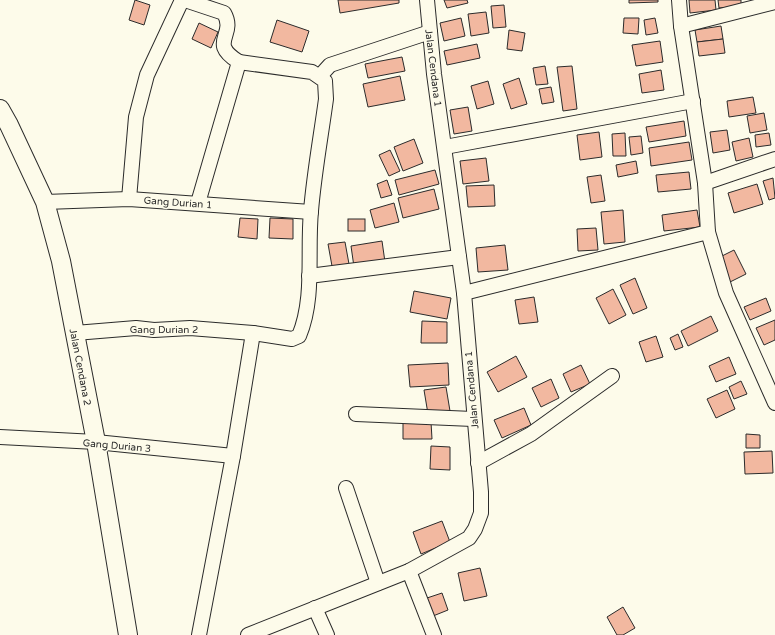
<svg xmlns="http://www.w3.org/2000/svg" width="775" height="635" viewBox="0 0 775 635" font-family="'Varela Round',sans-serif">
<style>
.building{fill:#f2b8a0;stroke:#2b2b2b}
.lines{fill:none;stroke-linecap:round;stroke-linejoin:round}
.minor-casing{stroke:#2b2b2b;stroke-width:16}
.tertiary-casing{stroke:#2b2b2b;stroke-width:20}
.minor{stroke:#fdfbea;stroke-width:14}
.tertiary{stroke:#fdfbea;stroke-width:18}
.labels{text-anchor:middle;stroke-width:3;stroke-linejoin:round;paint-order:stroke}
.street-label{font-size:10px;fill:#2b2b2b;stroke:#fdfbea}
</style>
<rect width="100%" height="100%" fill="#fdfbea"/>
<g class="building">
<path d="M135 0 150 5 144 25 129 20Z"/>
<path d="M338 0H399V3L340 13Z"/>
<path d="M444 0H467L468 3 447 8Z"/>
<path d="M629 0H658V2L629 3Z"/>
<path d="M689 0H715L716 10 690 13Z"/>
<path d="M718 0H741V6L719 8Z"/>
<path d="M504 5 506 27 493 28 491 6Z"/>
<path d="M486 12 489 33 471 36 468 14Z"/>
<path d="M461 18 465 36 444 41 440 23Z"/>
<path d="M624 18H639L638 34 623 33Z"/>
<path d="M655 18 658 33 646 35 644 20Z"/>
<path d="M277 20 309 31 302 52 270 42Z"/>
<path d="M199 23 218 32 211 48 192 39Z"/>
<path d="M721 26 723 39 697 42 695 30Z"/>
<path d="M509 30 525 33 522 51 507 49Z"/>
<path d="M723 39 725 53 699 56 697 42Z"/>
<path d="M660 41 663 62 636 66 632 45Z"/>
<path d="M477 44 480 58 447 65 444 51Z"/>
<path d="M402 57 405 71 368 78 365 64Z"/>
<path d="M545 66 548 84 536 85 533 68Z"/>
<path d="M572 66 577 109 563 111 557 67Z"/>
<path d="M661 70 664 90 642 93 639 74Z"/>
<path d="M400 76 405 100 368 107 363 84Z"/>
<path d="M519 78 527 104 511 109 503 84Z"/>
<path d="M488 81 494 104 477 109 471 86Z"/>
<path d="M551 87 554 102 542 104 539 89Z"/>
<path d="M753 97 756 113 729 117 727 101Z"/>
<path d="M468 107 472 131 454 134 450 110Z"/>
<path d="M764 113 767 130 750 133 747 116Z"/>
<path d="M684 121 686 136 649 142 646 127Z"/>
<path d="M727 130 730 150 713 153 710 132Z"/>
<path d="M599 132 602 157 580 160 577 135Z"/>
<path d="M625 133 626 156H613L612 134Z"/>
<path d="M769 133 771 145 756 147 755 135Z"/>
<path d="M641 136 643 153 631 155 629 137Z"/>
<path d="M749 138 753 157 736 161 732 142Z"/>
<path d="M414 139 423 163 403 171 394 147Z"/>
<path d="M689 142 692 160 651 166 649 148Z"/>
<path d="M390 150 400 171 389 176 379 155Z"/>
<path d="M486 158 489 181 463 184 460 161Z"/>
<path d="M636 161 638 173 618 177 616 165Z"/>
<path d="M435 170 439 184 399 195 395 180Z"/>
<path d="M689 172 691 189 658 192 656 175Z"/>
<path d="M601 175 605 201 591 203 587 177Z"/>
<path d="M773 178 775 198 769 200 763 181Z"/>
<path d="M387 180 392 195 381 198 377 184Z"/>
<path d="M757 184 763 204 734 213 728 193Z"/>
<path d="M494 185 495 206 468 207 466 186Z"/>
<path d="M434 189 439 209 403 218 398 198Z"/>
<path d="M394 203 399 222 375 228 370 210Z"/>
<path d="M623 210 625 242 604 244 601 212Z"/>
<path d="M697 210 700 227 664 231 662 215Z"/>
<path d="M240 218 258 219 257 239 238 237Z"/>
<path d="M270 218 293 219V239L269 238Z"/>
<rect x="348" y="219" width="17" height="12"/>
<path d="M596 228 598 250 578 251 577 229Z"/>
<path d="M382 241 385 262 354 267 351 246Z"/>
<path d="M345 242 349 264 332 266 328 244Z"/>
<path d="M505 245 508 270 478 272 476 248Z"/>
<path d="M734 250 746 274 730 282 718 258Z"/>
<path d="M635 278 647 308 633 314 620 285Z"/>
<path d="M613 289 626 315 609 324 596 298Z"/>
<path d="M414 291 451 298 447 319 410 312Z"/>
<path d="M534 297 538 322 519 324 515 300Z"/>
<path d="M766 298 771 311 750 320 744 307Z"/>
<path d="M711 316 718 331 688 346 681 331Z"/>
<path d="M775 320V340L764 345 756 328Z"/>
<path d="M422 321 447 322V343H421Z"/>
<path d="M678 334 683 347 675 350 670 338Z"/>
<path d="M656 336 663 357 646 362 639 342Z"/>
<path d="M516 356 527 377 498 392 487 372Z"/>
<path d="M729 357 736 374 716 382 709 366Z"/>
<path d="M448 363 449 385 410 387 408 365Z"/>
<path d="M581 365 590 384 571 392 563 374Z"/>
<path d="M551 379 559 398 541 407 532 388Z"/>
<path d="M741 381 747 394 734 399 729 387Z"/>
<path d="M446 387 450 411 428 414 424 390Z"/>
<path d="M727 390 735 409 716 418 707 399Z"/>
<path d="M524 408 531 425 502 438 494 420Z"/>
<path d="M431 422 432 439H403V423Z"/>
<path d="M746 434 760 435V448H746Z"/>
<path d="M431 446 450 447V470L430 469Z"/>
<path d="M772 451 773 473 745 474 744 452Z"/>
<path d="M442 521 450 542 421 554 413 532Z"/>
<path d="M480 568 487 596 464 601 458 573Z"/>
<path d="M442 593 448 610 433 616 427 598Z"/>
<path d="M623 607 635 628 623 635H617L607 617Z"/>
</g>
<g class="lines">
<g class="minor-casing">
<g id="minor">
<path d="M185 0 224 13C237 36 207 42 239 62L198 203"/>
<path d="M681 26 775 2"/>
<path d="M320 76 330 65 430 32"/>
<path d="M445 147 693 101"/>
<path d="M705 183 775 159"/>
<path d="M129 199 136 117 147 75 182 0"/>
<path d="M45 202 129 199 311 212"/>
<path d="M708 232 726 293 775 403"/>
<path d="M309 276 459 257"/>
<path d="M464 293 708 232 705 183 681 26 679 0"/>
<path d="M75 333 136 328 154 330 190 328 253 333"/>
<path d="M356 414 473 419"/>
<path d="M0 437 96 442 233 456"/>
<path d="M478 463 531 434 612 376"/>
<path d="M346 488 378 583"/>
<path d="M409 571 434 635"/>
<path d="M315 608 327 635"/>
<path d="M199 635 233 456 253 333 292 339 299 336C315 298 307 252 311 211 314 174 321 136 326 99L325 81 312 72 239 62"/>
<path d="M248 635 409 571 469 538 475 529 481 513V492L464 293 434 74 427 0"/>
</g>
</g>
<g class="tertiary-casing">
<path id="tertiary" d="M0 109 9 125 45 202 61 261 96 442 128 635"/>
</g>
<use href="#minor" class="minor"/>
<use href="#tertiary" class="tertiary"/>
</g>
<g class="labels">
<g class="street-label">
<text transform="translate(434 68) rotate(83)" y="4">Jalan Cendana 1</text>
<text transform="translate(178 202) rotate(4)" y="4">Gang Durian 1</text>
<text x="164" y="333">Gang Durian 2</text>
<text transform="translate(81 367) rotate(79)" y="4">Jalan Cendana 2</text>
<text transform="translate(471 390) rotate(-95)" y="4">Jalan Cendana 1</text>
<text transform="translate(117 445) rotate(5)" y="4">Gang Durian 3</text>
</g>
</g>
</svg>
